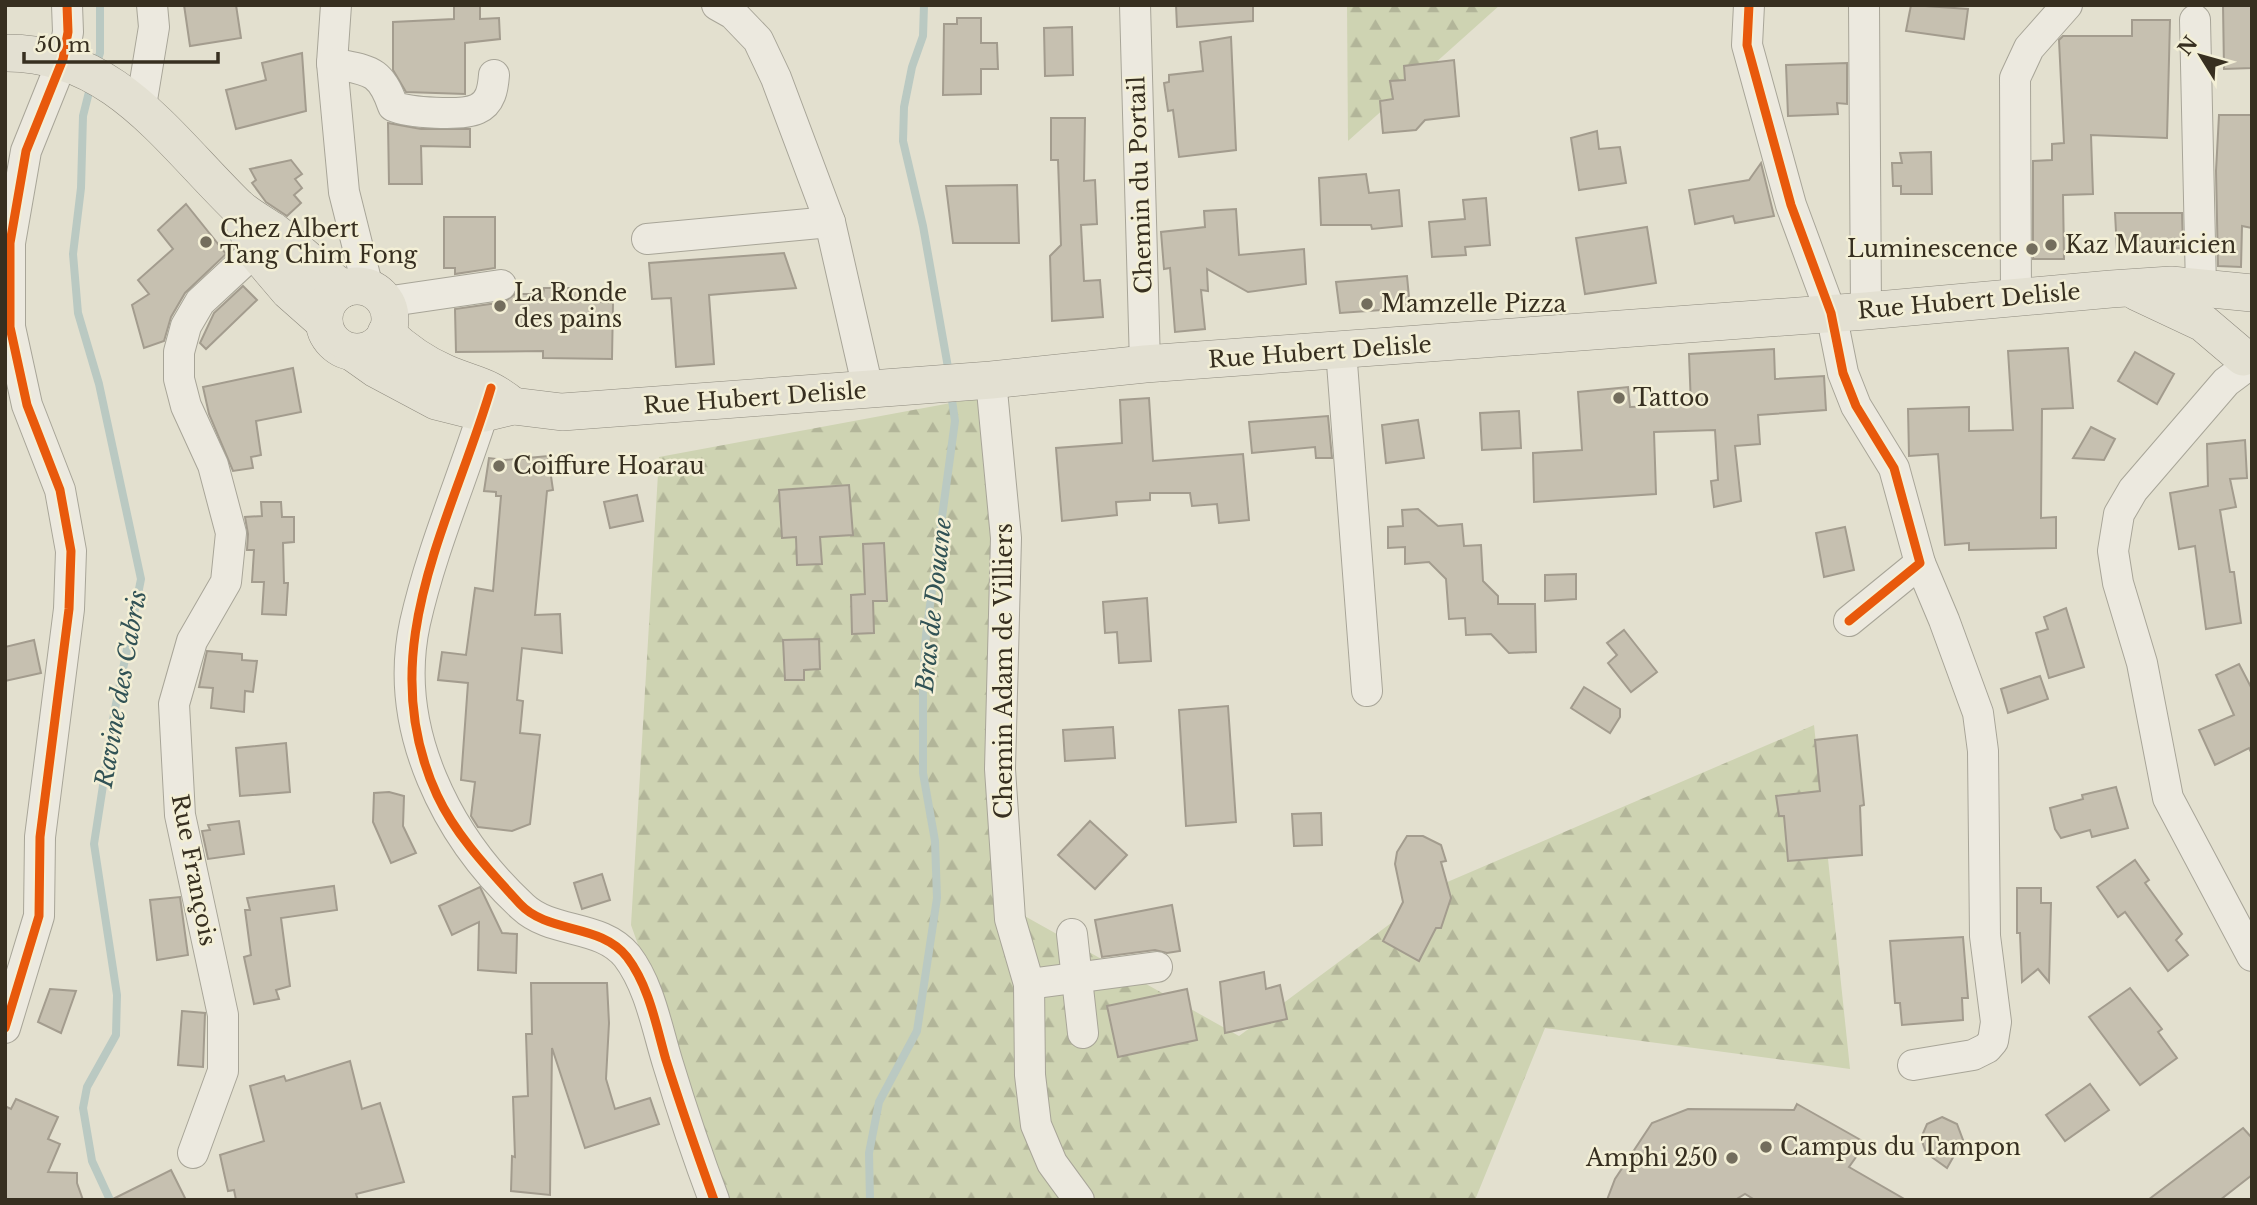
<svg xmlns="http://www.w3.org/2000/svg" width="2257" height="1205" viewBox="0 0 2257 1205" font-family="'Libre Baskerville',serif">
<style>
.forest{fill:url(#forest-firs)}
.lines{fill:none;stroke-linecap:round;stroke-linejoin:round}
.stream{stroke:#bac9c2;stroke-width:8}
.building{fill:#c6c0b0;stroke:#a39c8e;stroke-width:2}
.minor-casing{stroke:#a8a598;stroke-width:32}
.major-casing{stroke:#8e8a7e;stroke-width:38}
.minor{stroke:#ece9df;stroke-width:30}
.major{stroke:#e3e0d2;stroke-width:37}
.cycleway-casing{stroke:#f3efd6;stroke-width:13}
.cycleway{stroke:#e8590c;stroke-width:9}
.poi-dot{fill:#736d5d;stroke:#f3efd6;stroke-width:2.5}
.labels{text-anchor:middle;stroke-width:5;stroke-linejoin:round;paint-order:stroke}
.street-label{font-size:23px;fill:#372f20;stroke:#f3efd6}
.poi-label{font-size:23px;fill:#372f20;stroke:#f3efd6;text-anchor:start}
.water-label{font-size:24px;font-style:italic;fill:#315255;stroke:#f3efd6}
</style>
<defs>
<pattern id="forest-firs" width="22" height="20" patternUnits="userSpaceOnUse" patternTransform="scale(1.75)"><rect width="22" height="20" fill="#ced3b2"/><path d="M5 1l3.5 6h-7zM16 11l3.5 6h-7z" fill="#b2b599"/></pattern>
</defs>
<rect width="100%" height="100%" fill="#e3e0cf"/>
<g class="forest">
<path d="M1347 5H1500L1348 141Z"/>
<path d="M994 395 1021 914 1239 1036 1445 883 1814 725 1850 1069 1545 1028 1475 1200H729L631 925 659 457Z"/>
</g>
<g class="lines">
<g class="stream">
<path d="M924 5 923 36 912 67 904 107 903 141 923 226 949 373"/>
<path d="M95 68 100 53V5"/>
<path d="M91 84 83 116 81 188 73 254 78 313 99 384 141 579 114 714 94 844 117 995 116 1035 87 1087 83 1108 92 1161 110 1200"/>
<path d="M870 1200 869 1153 879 1102 917 1031 937 898 935 841 923 773V681L926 635 955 421 951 393"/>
</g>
</g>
<g class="building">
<path d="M184 5H236L241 38 190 46Z"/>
<path d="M454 5H480V19L499 18 500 39 465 43V94L406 92 393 70V22L454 19Z"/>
<path d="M1176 5H1253V21L1177 27Z"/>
<path d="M1911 5 1968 9 1964 39 1906 31Z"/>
<path d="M2223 5H2252V68L2224 69Z"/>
<path d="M957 18H981V43H997L998 69H981V94L943 95 944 24H957Z"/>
<path d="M2132 20H2170L2167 138 2091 135 2093 194 2063 195 2064 259H2033V161L2052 160V144L2064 143 2059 40 2063 36H2132Z"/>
<path d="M1072 27 1073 75 1045 76 1044 28Z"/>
<path d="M1231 37 1236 150 1179 157 1173 110 1168 111 1164 83 1169 82V75L1203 71 1200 42Z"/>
<path d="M302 53 306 111 236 129 226 90 266 80 262 63Z"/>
<path d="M1454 60 1459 116 1425 120 1416 130 1383 133 1380 101 1393 99 1390 81 1405 80 1404 66Z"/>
<path d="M1847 63V104L1837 103 1838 114 1788 116 1786 65Z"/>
<path d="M2219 115H2252V228L2242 226 2241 267 2218 266 2216 171Z"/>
<path d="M1051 118H1085L1084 181 1095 180 1097 224 1081 225 1084 281 1100 280 1103 317 1052 321 1050 256 1061 245 1058 160H1051Z"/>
<path d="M388 123 421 129H470V147L421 146 422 184H389Z"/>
<path d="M1597 131 1599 149 1620 147 1626 183 1579 190 1571 138Z"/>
<path d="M1931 152 1932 194H1901V186H1893L1892 163H1902L1900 153Z"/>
<path d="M291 160 302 174 295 179 302 188 294 195 301 203 287 216 266 202 252 183 256 180 250 169Z"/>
<path d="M1761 163 1774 216 1735 223 1733 216 1695 224 1689 190 1749 180Z"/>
<path d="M1366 174 1369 193 1399 190 1402 226 1372 229 1371 225H1321L1319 178Z"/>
<path d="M1017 185 1019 243H953L946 186Z"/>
<path d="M1486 198 1490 245 1465 247 1466 255 1432 257 1429 222 1465 219 1463 200Z"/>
<path d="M186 204 226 254 185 293 171 317 164 341 144 348 132 305 149 294 138 280 173 249 158 230Z"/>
<path d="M1236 209 1239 255 1304 249 1306 284 1248 292 1207 269 1208 291 1201 290 1205 329 1175 332 1170 268 1164 269 1161 232 1205 227 1204 211Z"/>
<path d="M2115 213H2182L2183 248 2117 250Z"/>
<path d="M444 217H495V268L455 274V268H444Z"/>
<path d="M1647 227 1656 283 1585 294 1576 238Z"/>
<path d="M784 253 796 288 709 295 714 364 676 367 671 298 652 299 649 263Z"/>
<path d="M1407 276 1410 308 1340 313 1336 282Z"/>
<path d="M243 286 257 300 206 349 200 343 214 313Z"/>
<path d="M544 288H578V300L613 303 612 359 543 358V351L456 352 455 309 504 302 515 294H543Z"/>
<path d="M2068 348 2073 408 2042 409 2041 518 2056 517V548L1969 550V543L1945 545 1938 454 1909 456 1908 409 1969 407V431L2013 430 2008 351Z"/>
<path d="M1774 349 1775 379 1824 376 1826 410 1758 415 1760 444 1735 446 1741 501 1714 507 1711 481 1718 480 1715 430 1654 432 1656 494 1534 502 1533 453 1582 450 1578 392 1628 387 1630 407 1691 405 1689 354Z"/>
<path d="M2135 352 2174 374 2157 404 2118 381Z"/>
<path d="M293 368 301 412 256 421 261 455 251 457 253 468 233 471 209 414 203 387Z"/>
<path d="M1149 398 1153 461 1243 454 1249 520 1219 523 1217 504 1192 506 1190 493H1150V500L1116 502 1117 515 1062 521 1056 448 1122 443 1120 400Z"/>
<path d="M1519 411 1521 448 1482 450 1480 413Z"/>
<path d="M1328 416 1332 458H1316L1315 447 1252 453 1249 422Z"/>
<path d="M1418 420 1424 458 1386 463 1382 425Z"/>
<path d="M2091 427 2115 439 2104 460 2073 458Z"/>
<path d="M2245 440 2247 478 2230 479 2236 507 2220 510 2230 572H2234L2241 623 2206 629 2195 546 2179 549 2170 493 2208 486 2207 444Z"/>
<path d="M548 456 553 490 547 491 535 615 560 614 562 653 522 648 517 700 523 701 520 733 540 735 530 824 512 831 478 827 471 816 475 782 461 780 468 683 438 680 442 652 466 655 475 588 493 591 501 496H496V492L484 491 489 458 505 460Z"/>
<path d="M849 485 853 535 820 537 822 564 797 565 796 537 782 538 779 490Z"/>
<path d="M637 495 643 521 610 528 604 502Z"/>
<path d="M261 502H281L282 517H294V542L283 543 284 583H288L286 615 262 614 264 582H252L254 550H247L248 534 245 517 262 516Z"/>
<path d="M1418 509 1438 526 1462 524 1464 546 1481 545 1483 581 1498 596V604H1535L1536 652 1509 653 1491 634 1466 635 1465 618 1449 619 1446 579 1429 562 1405 564V547L1388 548V527L1403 526 1402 510Z"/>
<path d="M1845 527 1854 570 1824 577 1816 533Z"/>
<path d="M884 543 887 601H873L874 633 852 634 851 595 865 594 863 544Z"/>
<path d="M1576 574V599L1545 601V575Z"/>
<path d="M1147 598 1151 661 1119 663 1117 632 1105 633 1103 602Z"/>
<path d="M2066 608 2084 667 2049 678 2036 633 2048 629 2044 617Z"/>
<path d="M1624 630 1657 672 1631 692 1608 663 1617 655 1607 643Z"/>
<path d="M819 639 820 669 804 670V680H785L783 640Z"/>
<path d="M34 640 41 673 5 681V647Z"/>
<path d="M207 651 242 654V660L257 661 253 692 245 691 244 712 211 708 213 688 199 687Z"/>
<path d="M2239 664 2252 689V754L2249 748 2215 765 2199 730 2234 715 2216 675Z"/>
<path d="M2040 676 2048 699 2008 713 2001 689Z"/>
<path d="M1584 687 1620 709V717L1610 733 1571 708Z"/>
<path d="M1228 706 1236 822 1186 826 1179 710Z"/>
<path d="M1113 727 1115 758 1065 761 1063 730Z"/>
<path d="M1857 735 1864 805 1860 806 1862 855 1788 861 1784 816H1779L1776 796 1820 791 1815 740Z"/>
<path d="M286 743 290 792 240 796 236 748Z"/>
<path d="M2116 787 2128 828 2092 837 2090 830 2061 838 2055 829 2050 808 2083 799 2082 795Z"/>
<path d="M389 792 404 796 403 826 416 853 391 863 373 822 374 793Z"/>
<path d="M1321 813 1322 845 1294 846 1292 814Z"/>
<path d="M239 821 244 854 208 859 202 831 210 830 208 825Z"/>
<path d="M1090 821 1127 855 1095 889 1058 855Z"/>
<path d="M1407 836H1423L1441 845 1446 861 1441 862 1451 898 1441 928H1436L1419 961 1383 941 1403 902 1395 864 1397 852Z"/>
<path d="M2135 860 2149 880 2145 883 2182 934 2176 940 2188 955 2168 971 2125 912 2118 917 2097 887Z"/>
<path d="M602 874 610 900 582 909 574 883Z"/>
<path d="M334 886 337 910 281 918 290 986 276 990 279 999 254 1004 244 957 251 955 245 910H250L247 898Z"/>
<path d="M480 887 502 933 517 934 516 973 478 970 479 922 452 935 439 906Z"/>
<path d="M2017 888H2041V903H2051L2049 982 2038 969 2022 982 2020 933H2017Z"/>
<path d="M180 897 188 955 157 960 150 900Z"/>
<path d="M1172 905 1180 951 1167 953 1155 950 1102 957 1095 920Z"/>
<path d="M1963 937 1968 998H1962L1963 1020 1902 1025 1900 1003H1895L1890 941Z"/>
<path d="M1264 972 1266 989 1280 985 1287 1019 1225 1033 1220 982Z"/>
<path d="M531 983H607L609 1023 606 1079 615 1109 650 1098 659 1124 585 1148 552 1048 550 1195 511 1191 512 1156 515 1157 513 1097 528 1096 526 1034H532Z"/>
<path d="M2130 988 2162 1029 2158 1032 2177 1058 2140 1085 2089 1017Z"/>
<path d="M50 989 76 991 61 1033 38 1022Z"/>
<path d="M1187 989 1197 1040 1118 1057 1107 1006Z"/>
<path d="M182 1011 205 1013 203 1067 178 1065Z"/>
<path d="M350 1061 362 1109 380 1103 404 1182 356 1194 358 1200H236L234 1190 228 1191 220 1155 264 1141 250 1086 284 1076 286 1081Z"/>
<path d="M2090 1084 2109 1110 2065 1141 2046 1115Z"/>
<path d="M16 1099 58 1117 48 1139 60 1144 48 1172 77 1173V1183L83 1200H5V1106L11 1109Z"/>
<path d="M1797 1104 1866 1143 1849 1167 1906 1200H1755L1745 1194 1735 1200H1607L1615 1179 1652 1123 1688 1109 1794 1110Z"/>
<path d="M1942 1117 1957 1124 1963 1140 1947 1168 1926 1153 1921 1138 1927 1124Z"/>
<path d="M2243 1128 2252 1138V1175L2220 1200H2148Z"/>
<path d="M171 1170 186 1200H111Z"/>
</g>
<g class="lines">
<g class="minor-casing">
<g id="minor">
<path d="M336 5 332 63 344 192 368 288"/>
<path d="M717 5 733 14 758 40 776 78 830 222 868 389"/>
<path d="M1135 5 1145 364"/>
<path d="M1749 5 1747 45 1791 205 1831 313 1843 373 1856 406 1894 468 1920 563 1849 621"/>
<path d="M1864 5 1866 311"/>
<path d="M2195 20 2201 288"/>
<path d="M332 63C368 71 380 68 393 106 409 113 462 116 477 109 491 103 493 88 494 75"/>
<path d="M141 106 154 27 152 5"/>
<path d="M647 239 830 222"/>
<path d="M2016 298 2015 78 2029 48 2067 5"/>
<path d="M385 302 501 285"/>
<path d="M1341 350 1367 691"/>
<path d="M2250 364 2226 382 2133 490 2119 514 2113 551 2118 583 2142 663 2168 798 2252 956"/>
<path d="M991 380 1006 538 1000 769 1010 919 1029 984 1030 1075 1036 1125 1052 1163 1079 1200"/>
<path d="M490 391C467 469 433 543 415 623 392 729 447 837 523 907 552 934 601 924 627 956 650 986 657 1029 668 1064 682 1110 697 1155 714 1200"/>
<path d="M1072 934 1083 1033"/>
<path d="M1029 984 1157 967"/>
<path d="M5 1028 39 916 40 837 69 609 71 551 60 490 27 405 10 327V243L26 151 63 59 68 32 67 5"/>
<path d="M1913 1065 1973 1055 1987 1048 1993 1041 1996 1022 1985 936 1983 751 1978 713 1944 620 1920 563"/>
<path d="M193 1153 223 1071V1015L180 815 174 704 192 641 226 582 231 533 213 465 186 406 179 379V352L186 326 200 302 255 251"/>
</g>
</g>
<g class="major-casing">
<g id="major">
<path d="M5 53C113 52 168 139 238 207 248 216 261 223 273 231 297 249 318 271 343 289"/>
<path d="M239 208 255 251 289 291 324 322"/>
<circle cx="357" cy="319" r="33"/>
<path d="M2137 292 2203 323 2243 357"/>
<path d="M386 333C404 350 422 363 445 373 475 386 486 384 513 406"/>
<path d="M352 352 376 369 436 401 484 413 513 406 562 412 991 380 1145 364 1866 311 2111 289 2171 285 2252 293"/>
</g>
</g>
<use href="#minor" class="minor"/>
<use href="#major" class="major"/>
<g class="cycleway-casing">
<g id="cycleway">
<path d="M1749 5 1747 45 1791 205 1831 313 1843 373 1856 406 1894 468 1920 563 1849 621"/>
<path d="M491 388C451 523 371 652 437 795 456 836 490 871 520 904 548 934 601 923 627 957 649 986 656 1025 666 1060 681 1107 697 1153 714 1200"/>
<path d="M5 1028 39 916 40 837 69 609 71 551 60 490 27 405 10 327V243L26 151 63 59 68 32 67 5"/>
</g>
</g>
<use href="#cycleway" class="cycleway"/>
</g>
<g class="poi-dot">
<circle cx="206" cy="242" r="7"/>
<circle cx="2051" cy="245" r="7"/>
<circle cx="2032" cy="249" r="7"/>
<circle cx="1367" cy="304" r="7"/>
<circle cx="500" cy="306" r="7"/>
<circle cx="1619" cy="398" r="7"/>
<circle cx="499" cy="466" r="7"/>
<circle cx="1766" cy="1147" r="7"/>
<circle cx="1732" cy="1158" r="7"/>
</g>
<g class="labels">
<g class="street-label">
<text transform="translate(1140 185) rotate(-92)" y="8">Chemin du Portail</text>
<text transform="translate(1969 301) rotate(-5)" y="8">Rue Hubert Delisle</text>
<text transform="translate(1320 352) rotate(-4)" y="8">Rue Hubert Delisle</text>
<text transform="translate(755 398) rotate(-4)" y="8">Rue Hubert Delisle</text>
<text transform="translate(1004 671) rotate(-90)" y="8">Chemin Adam de Villiers</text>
<text transform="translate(194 870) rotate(79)" y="8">Rue François</text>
</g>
<g class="poi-label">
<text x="220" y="237">Chez Albert<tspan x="220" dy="26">Tang Chim Fong</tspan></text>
<text x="2065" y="253">Kaz Mauricien</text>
<text x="2018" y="257" text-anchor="end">Luminescence</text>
<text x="514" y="301">La Ronde<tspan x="514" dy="26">des pains</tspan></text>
<text x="1381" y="312">Mamzelle Pizza</text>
<text x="1633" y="406">Tattoo</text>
<text x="513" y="474">Coiffure Hoarau</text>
<text x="1780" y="1155">Campus du Tampon</text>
<text x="1718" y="1166" text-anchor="end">Amphi 250</text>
</g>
<g class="water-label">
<text transform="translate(934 605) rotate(-84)" y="8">Bras de Douane</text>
<text transform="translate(121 689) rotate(-80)" y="8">Ravine des Cabris</text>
</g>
</g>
<rect width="2257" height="1205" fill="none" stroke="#372f20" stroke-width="14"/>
<g transform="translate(2201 56) rotate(307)" stroke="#f3efd6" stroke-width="5" paint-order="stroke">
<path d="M0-5L12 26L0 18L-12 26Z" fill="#372f20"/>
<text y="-10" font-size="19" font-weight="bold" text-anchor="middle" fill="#372f20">N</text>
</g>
<path d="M24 52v10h194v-10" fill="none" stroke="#372f20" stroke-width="3.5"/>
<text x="35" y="52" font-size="21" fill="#372f20" stroke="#f3efd6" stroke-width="5" paint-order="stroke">50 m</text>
</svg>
